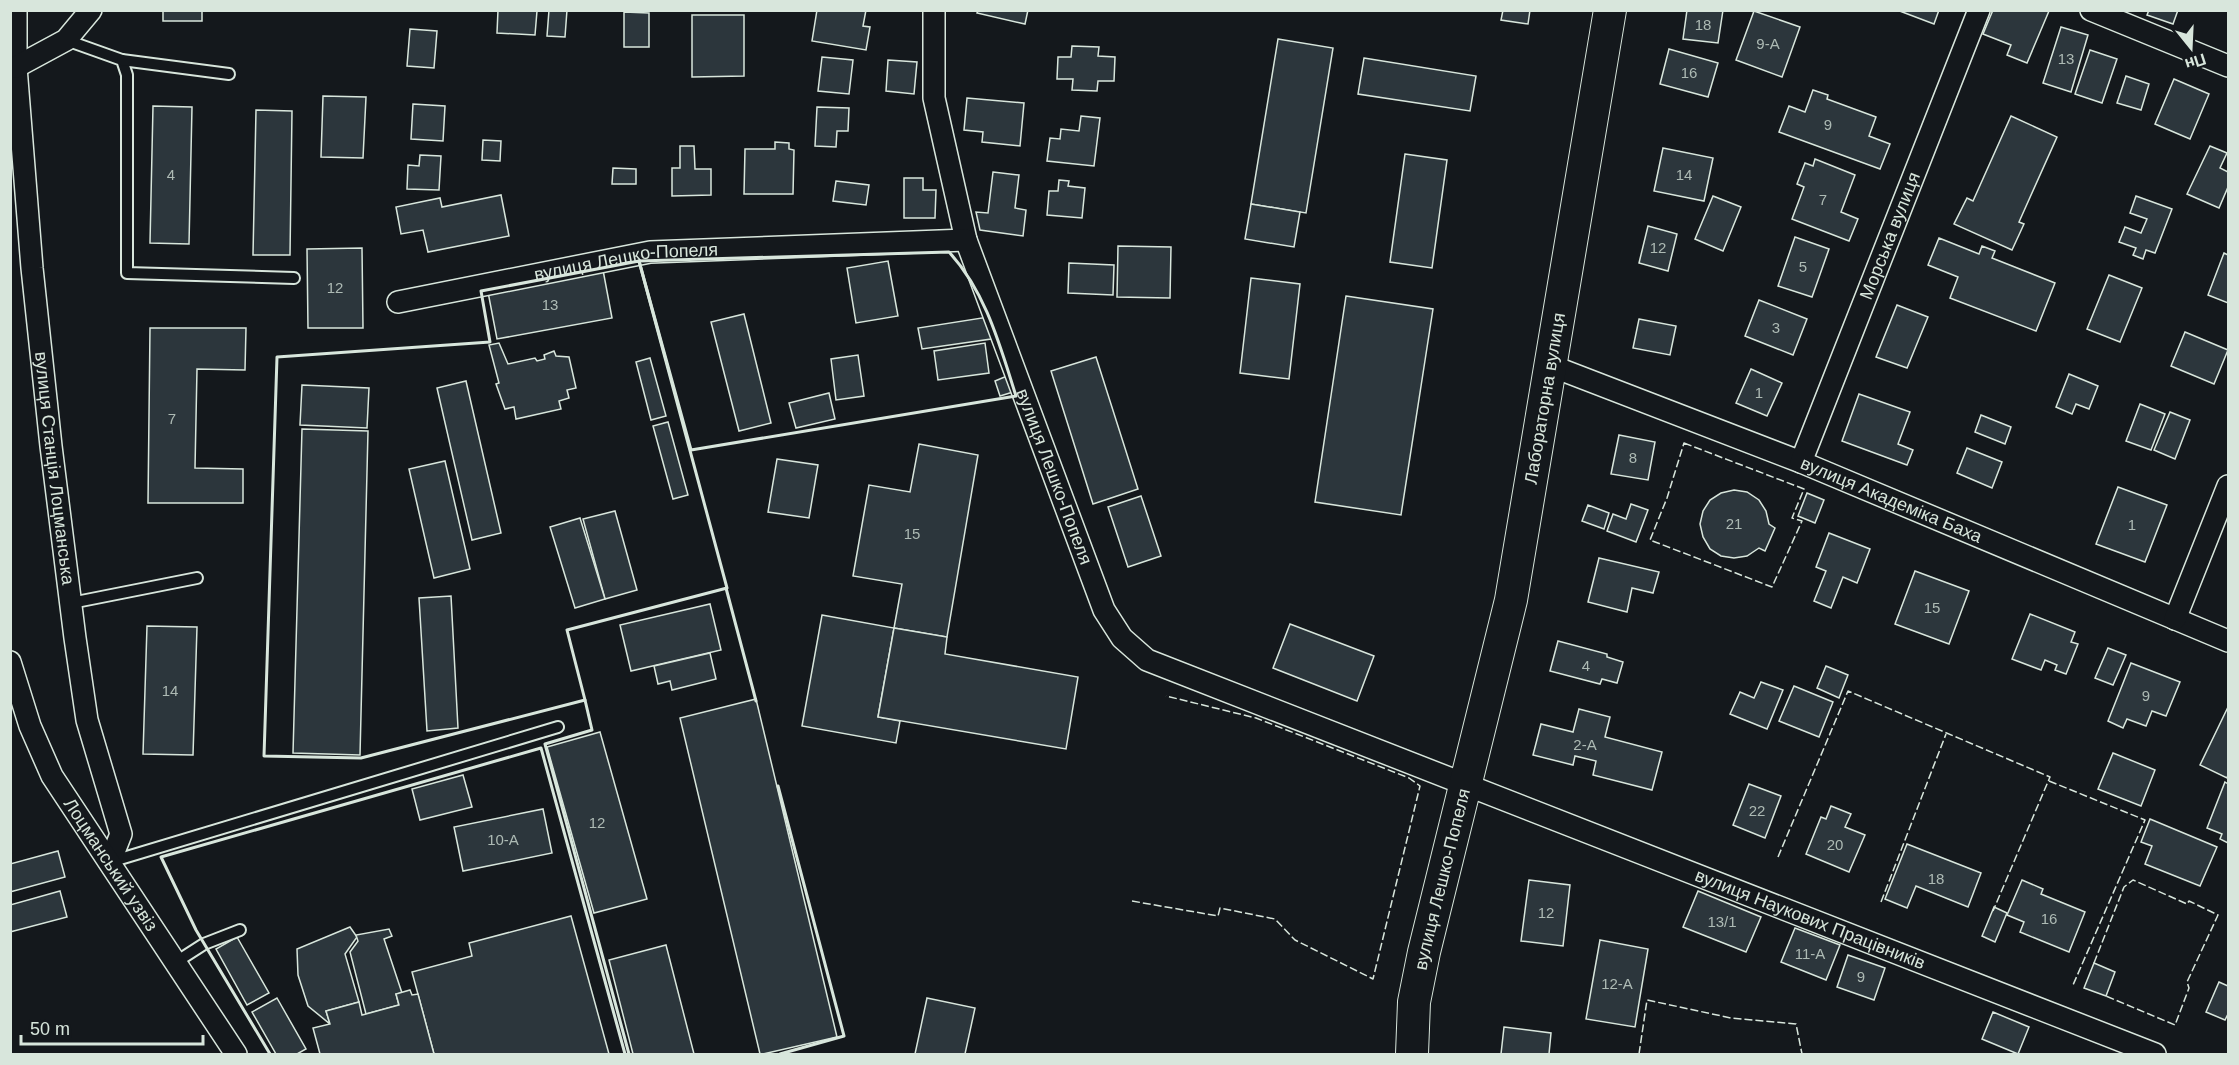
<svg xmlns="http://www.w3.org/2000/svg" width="2239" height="1065" viewBox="0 0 2239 1065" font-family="Helvetica,sans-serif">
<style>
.building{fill:#2c363c;stroke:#d8e6dc;stroke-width:1.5}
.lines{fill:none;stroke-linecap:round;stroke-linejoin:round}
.lane-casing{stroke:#d8e6dc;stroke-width:14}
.street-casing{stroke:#d8e6dc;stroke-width:24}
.secondary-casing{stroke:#d8e6dc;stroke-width:34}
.lane{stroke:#14181c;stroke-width:10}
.street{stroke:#14181c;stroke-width:21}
.secondary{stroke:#14181c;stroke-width:32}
.fence{stroke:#d8e6dc;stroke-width:1.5;stroke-dasharray:8 3;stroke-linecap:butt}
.wall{stroke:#d8e6dc;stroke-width:3}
.labels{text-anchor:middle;stroke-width:4.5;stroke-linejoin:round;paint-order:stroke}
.number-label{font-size:15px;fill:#adbab4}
.street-label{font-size:18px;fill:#d8e6dc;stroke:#14181c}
</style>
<rect width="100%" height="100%" fill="#14181c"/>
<g class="building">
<rect x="163" y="10" width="39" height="11"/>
<path d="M498 10 537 11 535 35 497 33Z"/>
<path d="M549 10H567L565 37 547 36Z"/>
<path d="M817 10H866L863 26 870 27 866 50 812 41Z"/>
<path d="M978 10H1028L1025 24 977 13Z"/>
<path d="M1503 10H1530L1528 24 1501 20Z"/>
<path d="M1687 10H1723L1718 43 1683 39Z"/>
<path d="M1897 10H1939L1934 24Z"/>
<path d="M1993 10 2049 11 2027 63 2007 55 2011 45 1983 34Z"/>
<path d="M2149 10H2178L2173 24 2147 15Z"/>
<path d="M1754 11 1800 27 1782 77 1736 60Z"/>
<path d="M624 12 649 13V47H624Z"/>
<path d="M692 15H744V76L692 77Z"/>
<path d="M2061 27 2088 35 2071 92 2043 83Z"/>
<path d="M410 29 437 31 434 68 407 66Z"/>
<path d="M1278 39 1333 48 1306 213 1251 204Z"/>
<path d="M1072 46 1099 47 1098 56 1115 57 1114 81H1098L1097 91 1072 90 1073 79H1057L1058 57H1071Z"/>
<path d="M1669 49 1718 63 1708 97 1660 84Z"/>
<path d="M2090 50 2117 59 2102 103 2075 94Z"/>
<path d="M822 57 853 60 849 94 818 91Z"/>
<path d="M1364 58 1476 76 1470 111 1358 94Z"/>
<path d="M888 60 917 62 914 94 886 91Z"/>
<path d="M2126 76 2149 84 2141 110 2117 103Z"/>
<path d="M2174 79 2209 94 2190 139 2155 124Z"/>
<path d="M1813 90 1828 95 1827 99 1876 117 1869 136 1890 144 1880 169 1779 132 1789 106 1805 112Z"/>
<path d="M323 96 366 97 363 158 321 157Z"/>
<path d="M967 98 1024 103 1020 146 982 142 983 132 964 130Z"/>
<path d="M413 104 445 106 443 141 411 139Z"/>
<path d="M153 106 192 107 189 244 150 243Z"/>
<path d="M817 107 849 108 848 131H837L836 147 815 146Z"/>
<path d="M256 110 292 111 290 255H253Z"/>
<path d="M1081 116 1100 118 1094 166 1047 161 1050 138 1060 139 1061 129 1079 131Z"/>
<path d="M2011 116 2057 137 2019 222 2024 224 2012 250 1954 224 1967 198 1973 201Z"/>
<path d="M483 140 501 141 500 161 482 160Z"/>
<path d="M775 142 789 143V149L794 150 793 194H744L745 149H775Z"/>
<path d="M680 146H694L695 169H711V195L672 196V168H680Z"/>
<path d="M2210 146 2227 153 2220 168 2228 172V187L2219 208 2187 194Z"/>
<path d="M1663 148 1713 158 1704 201 1654 191Z"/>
<path d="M1405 154 1447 160 1432 268 1390 262Z"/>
<path d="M420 155 441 156 439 190 407 189 408 165 419 166Z"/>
<path d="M1815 159 1855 175 1841 212 1858 219 1849 241 1792 219 1804 187 1797 184 1805 163 1813 166Z"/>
<path d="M613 168 636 169V184H612Z"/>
<path d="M993 172 1019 175 1015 208 1026 210 1023 236 980 230 976 212 988 213Z"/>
<path d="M904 178H923V190H936L935 218H904Z"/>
<path d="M1059 180 1069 181 1068 186 1085 188 1082 218 1047 215 1049 191H1058Z"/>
<path d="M836 181 869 185 866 205 833 201Z"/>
<path d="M501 195 509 236 428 252 423 230 401 234 396 207 440 198 442 207Z"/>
<path d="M1713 196 1741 207 1723 251 1695 239Z"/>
<path d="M2136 196 2172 209 2155 253 2146 250 2143 259 2133 255 2136 248 2119 242 2125 227 2141 233 2147 219 2130 213Z"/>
<path d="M1251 204 1300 212 1294 247 1245 239Z"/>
<path d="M1648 226 1677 234 1668 271 1639 263Z"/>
<path d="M1795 237 1829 249 1812 297 1778 286Z"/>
<path d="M1939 238 1979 254 1982 246 1995 251 1992 258 2055 283 2036 331 1950 298 1958 277 1928 265Z"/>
<path d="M1118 246 1171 247 1170 298 1117 297Z"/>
<path d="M362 248 363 328H308L307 249Z"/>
<path d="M2224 253 2228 255V303L2208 295Z"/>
<path d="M888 261 898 316 856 323 847 268Z"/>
<path d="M1069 263 1114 265 1113 295 1068 293Z"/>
<path d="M603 270 612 318 497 339 488 292Z"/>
<path d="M2109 275 2142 288 2120 342 2087 329Z"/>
<path d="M1251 278 1300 284 1289 379 1240 373Z"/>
<path d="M1346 296 1433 309 1401 515 1315 502Z"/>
<path d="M1759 300 1807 319 1793 355 1745 336Z"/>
<path d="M1897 305 1928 317 1907 368 1876 357Z"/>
<path d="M744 314 771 423 739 431 711 322Z"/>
<path d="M988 317 991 339 922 349 918 328Z"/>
<path d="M1639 319 1676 326 1670 355 1633 348Z"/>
<path d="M150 328H246L245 370 197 369 195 468 243 469V503H148Z"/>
<path d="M2185 332 2228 350 2214 384 2171 366Z"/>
<path d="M499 343 508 364 535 358 537 361 545 359 544 355 554 351 556 356 569 357 576 388 567 390 569 398 559 401 561 409 516 419 514 407 505 409 496 384 499 383 489 345Z"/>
<path d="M985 343 989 373 938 380 934 351Z"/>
<path d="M858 355 864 396 836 400 831 359Z"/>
<path d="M1096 357 1138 489 1093 504 1051 371Z"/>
<path d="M650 358 666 416 651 420 636 362Z"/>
<path d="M1751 369 1782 383 1767 416 1736 403Z"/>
<path d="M2069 374 2098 386 2089 409 2076 404 2072 414 2056 407Z"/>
<path d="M1007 376 1013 392 1000 396 995 381Z"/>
<path d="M466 381 501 533 472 540 437 388Z"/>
<path d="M302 385 369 388 367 428 300 425Z"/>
<path d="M829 393 835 419 796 428 789 403Z"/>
<path d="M1859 394 1910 412 1898 444 1913 450 1907 465 1842 441Z"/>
<path d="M2140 404 2165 414 2151 450 2126 441Z"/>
<path d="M2170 412 2190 420 2175 459 2154 450Z"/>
<path d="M1981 415 2011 427 2005 444 1975 432Z"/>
<path d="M668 422 688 495 673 499 653 426Z"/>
<path d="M302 429 368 431 360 755 293 753Z"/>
<path d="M1619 435 1655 442 1648 480 1611 474Z"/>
<path d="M919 444 978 455 947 637 894 628 902 584 853 576 869 485 910 492Z"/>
<path d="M1967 448 2002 462 1992 488 1957 473Z"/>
<path d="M777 459 818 465 809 518 768 512Z"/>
<path d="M445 461 470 569 434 578 409 469Z"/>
<path d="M2118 487 2167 505 2145 562 2096 544Z"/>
<path d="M1734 490 1747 492 1759 500 1766 511 1769 524 1775 528 1765 551 1759 548 1747 556 1734 558 1721 556 1710 549 1703 537 1700 524 1703 511 1710 500 1721 493Z"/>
<path d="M1807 493 1824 500 1815 523 1798 516Z"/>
<path d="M1141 496 1161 556 1128 567 1108 507Z"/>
<path d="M1631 504 1648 510 1636 542 1607 531 1613 514 1626 519Z"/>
<path d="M1588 505 1609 513 1604 529 1582 521Z"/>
<path d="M615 511 637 590 605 599 583 519Z"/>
<path d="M580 518 605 599 575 608 550 527Z"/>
<path d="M1829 533 1870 549 1857 583 1843 577 1831 608 1814 601 1826 571 1816 567Z"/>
<path d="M1599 558 1659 572 1653 593 1632 588 1627 612 1588 602Z"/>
<path d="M1915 571 1969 591 1949 644 1895 624Z"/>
<path d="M451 596 458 728 427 731 419 598Z"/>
<path d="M710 604 721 650 631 671 620 625Z"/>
<path d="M2030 614 2075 632 2071 642 2078 644 2066 674 2055 670 2057 665 2045 660 2041 670 2012 659Z"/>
<path d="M822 615 894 628 878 717 900 721 896 743 802 726Z"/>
<path d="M1290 624 1374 656 1357 701 1273 668Z"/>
<path d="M147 626 197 627 193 755 143 754Z"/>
<path d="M894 628 947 637 945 654 1078 677 1066 749 878 717Z"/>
<path d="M1558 641 1607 654V657L1623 662 1617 683 1602 679 1600 684 1550 671Z"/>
<path d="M2108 648 2126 655 2113 685 2095 678Z"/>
<path d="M710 653 716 679 672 690 670 681 658 684 654 666Z"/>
<path d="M2131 663 2180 682 2166 716 2152 711 2146 726 2127 719 2123 728 2108 721Z"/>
<path d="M1826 666 1848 675 1839 698 1817 688Z"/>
<path d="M1761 682 1783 690 1767 729 1730 714 1740 692 1754 698Z"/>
<path d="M1794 686 1833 702 1819 737 1779 721Z"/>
<path d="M756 699 837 1037 763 1054H760L680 718Z"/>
<path d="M2228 707V775L2227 778 2200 765Z"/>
<path d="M1579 709 1610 717 1605 737 1662 752 1652 790 1593 775 1596 761 1575 756 1573 765 1533 755 1541 724 1573 732Z"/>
<path d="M600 732 647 899 594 913 547 747Z"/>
<path d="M2113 753 2155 770 2141 806 2098 789Z"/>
<path d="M463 775 472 807 420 820 412 789Z"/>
<path d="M2225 782 2228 784V843L2220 839 2222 834 2207 828Z"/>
<path d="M1749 784 1781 796 1765 838 1733 825Z"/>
<path d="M1831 806 1851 814 1845 827 1865 835 1849 872 1806 854 1821 817 1826 819Z"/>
<path d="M543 809 552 853 463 871 454 827Z"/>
<path d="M2150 819 2217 847 2200 886 2145 864 2152 846 2141 842Z"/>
<path d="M1907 844 1981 873 1968 907 1916 886 1907 908 1885 899Z"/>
<path d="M58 851 65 877 10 892V864Z"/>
<path d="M1529 880 1570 885 1563 946 1521 941Z"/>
<path d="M2022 880 2043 889 2041 894 2085 912 2069 952 2020 932 2024 922 2007 915Z"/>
<path d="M60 891 67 917 10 932V905Z"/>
<path d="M1698 891 1761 917 1746 952 1683 927Z"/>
<path d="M1994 907 2007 913 1995 942 1982 936Z"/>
<path d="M571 916 609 1054H434L412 972 472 956 469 943Z"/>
<path d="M350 927 357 937 345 954 359 1002 326 1011 330 1024 308 1006 298 975 297 949Z"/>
<path d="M1795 928 1840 945 1826 980 1781 962Z"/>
<path d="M389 929 392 936 384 939 402 993 396 994 399 1005 366 1014 350 952 358 941 356 935Z"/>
<path d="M237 937 269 993 247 1005 216 949Z"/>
<path d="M1600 940 1648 949 1635 1027 1586 1019Z"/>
<path d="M666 945 694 1054H633L609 960Z"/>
<path d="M1848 955 1885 968 1874 1000 1837 987Z"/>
<path d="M2094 963 2115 972 2106 996 2084 988Z"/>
<path d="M2219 982 2228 986V1014L2225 1020 2206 1012Z"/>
<path d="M410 990 412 995 418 994 434 1054H320L313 1028 330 1024 326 1011 359 1002 362 1015 366 1014 399 1005 396 994Z"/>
<path d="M277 998 306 1049 297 1054H276L252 1012Z"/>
<path d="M927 998 975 1008 965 1054H915Z"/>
<path d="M1993 1012 2029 1027 2018 1054 1982 1039Z"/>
<path d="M1504 1027 1551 1033 1549 1054H1501Z"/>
</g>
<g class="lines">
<g class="lane-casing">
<g id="lane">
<path d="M66 40 122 60 127 75V273L294 278"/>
<path d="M122 60 229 74"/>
<path d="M71 603 197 578"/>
<path d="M110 862 558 727"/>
<path d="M176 962 204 944 240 930"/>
</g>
</g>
<g class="street-casing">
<g id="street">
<path id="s1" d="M16 10V67L32 268 51 446 75 638 87 720 121 834 110 862"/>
<path id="s2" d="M934 10V98L966 240 1104 610 1122 638 1147 660 2155 1054"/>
<path d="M2091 10 2228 66"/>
<path d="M16 67 66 40 91 10"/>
<path id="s3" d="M398 302 650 252 966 240"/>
<path id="s4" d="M1549 365 1801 462 2228 641"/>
<path id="s5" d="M1801 462 1979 10"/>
<path d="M2175 619 2228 486"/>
<path id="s6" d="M10 662 30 726 52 776 236 1054"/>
</g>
</g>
<g class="secondary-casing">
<g id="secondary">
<path id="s7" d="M1412 1054 1414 1002 1424 952 1511 600 1610 10"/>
</g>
</g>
<use href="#lane" class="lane"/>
<use href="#street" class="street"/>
<use href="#secondary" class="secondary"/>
<g class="fence">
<path d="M1684 443 1804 489 1792 518 1802 521 1772 587 1650 540 1667 498Z"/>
<path d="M2049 781 2145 820 2073 985"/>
<path d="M1778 857 1848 691 2050 777 1993 911"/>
<path d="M1132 901 1218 916 1220 908 1275 919 1295 940 1373 979 1420 786 1409 778 1256 718 1166 696"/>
<path d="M1881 902 1946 734"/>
<path d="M2094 963 2124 887 2133 880 2187 904 2189 901 2218 915 2187 982 2189 988 2175 1025 2106 996"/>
<path d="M1639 1054 1647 1000 1731 1018 1796 1024 1802 1054"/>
</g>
<g class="wall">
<path d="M949 252C986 292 1000 346 1016 396L691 450 639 261Z"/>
<path d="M639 261 727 588 567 630 585 700 361 758 264 756 277 357 490 342 481 291Z"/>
<path d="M726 588 756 701"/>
<path d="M585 700 592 730 545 744 629 1054"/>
<path d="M778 786 844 1036 780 1054"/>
<path d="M270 1054 196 930 161 857 541 748 625 1054"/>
</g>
</g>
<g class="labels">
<g class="number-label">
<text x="1703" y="30">18</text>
<text x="1768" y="49">9-А</text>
<text x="2066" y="64">13</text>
<text x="1689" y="78">16</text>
<text x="1828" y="130">9</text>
<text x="171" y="180">4</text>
<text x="1684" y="180">14</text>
<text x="1823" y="205">7</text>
<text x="1658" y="253">12</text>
<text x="1803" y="272">5</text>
<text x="335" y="293">12</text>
<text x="550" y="310">13</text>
<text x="1776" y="333">3</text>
<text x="1759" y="398">1</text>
<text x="172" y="424">7</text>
<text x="1633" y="463">8</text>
<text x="1734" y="529">21</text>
<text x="2132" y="530">1</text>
<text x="912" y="539">15</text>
<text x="1932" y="613">15</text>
<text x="1586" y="671">4</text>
<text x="170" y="696">14</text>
<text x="2146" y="701">9</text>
<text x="1585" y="750">2-А</text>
<text x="1757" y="816">22</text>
<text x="597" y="828">12</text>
<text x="503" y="845">10-А</text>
<text x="1835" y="850">20</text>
<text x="1936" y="884">18</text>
<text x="1546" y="918">12</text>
<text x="2049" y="924">16</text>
<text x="1722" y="927">13/1</text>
<text x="1810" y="959">11-А</text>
<text x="1861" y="982">9</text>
<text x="1617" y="989">12-А</text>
</g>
<g class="street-label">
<text dy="6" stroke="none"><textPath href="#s5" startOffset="243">Морська вулиця</textPath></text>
<text dy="6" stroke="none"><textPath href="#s3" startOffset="232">вулиця Лешко-Попеля</textPath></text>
<text dy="6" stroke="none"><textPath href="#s7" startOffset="670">Лабораторна вулиця</textPath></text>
<text dy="6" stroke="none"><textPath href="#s1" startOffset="460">вулиця Станція Лоцманська</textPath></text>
<text dy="6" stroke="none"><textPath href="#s2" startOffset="486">вулиця Лешко-Попеля</textPath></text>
<text dy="6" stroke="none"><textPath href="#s4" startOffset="368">вулиця Академіка Баха</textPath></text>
<text dy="6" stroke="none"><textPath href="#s6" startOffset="228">Лоцманський узвіз</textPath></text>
<text dy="6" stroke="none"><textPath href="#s7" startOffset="178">вулиця Лешко-Попеля</textPath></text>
<text dy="6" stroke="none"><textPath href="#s2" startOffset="1407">вулиця Наукових Працівників</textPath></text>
</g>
</g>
<rect width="2239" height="1065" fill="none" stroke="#d8e6dc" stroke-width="24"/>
<g transform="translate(2191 48) rotate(162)" stroke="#14181c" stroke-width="4.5" paint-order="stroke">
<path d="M0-4.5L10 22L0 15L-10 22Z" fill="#d8e6dc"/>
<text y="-9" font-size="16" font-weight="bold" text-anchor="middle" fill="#d8e6dc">Пн</text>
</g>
<path d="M21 1035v9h182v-9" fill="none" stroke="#d8e6dc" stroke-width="3"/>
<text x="30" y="1035" font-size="18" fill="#d8e6dc" stroke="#14181c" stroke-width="4.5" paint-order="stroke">50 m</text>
</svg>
